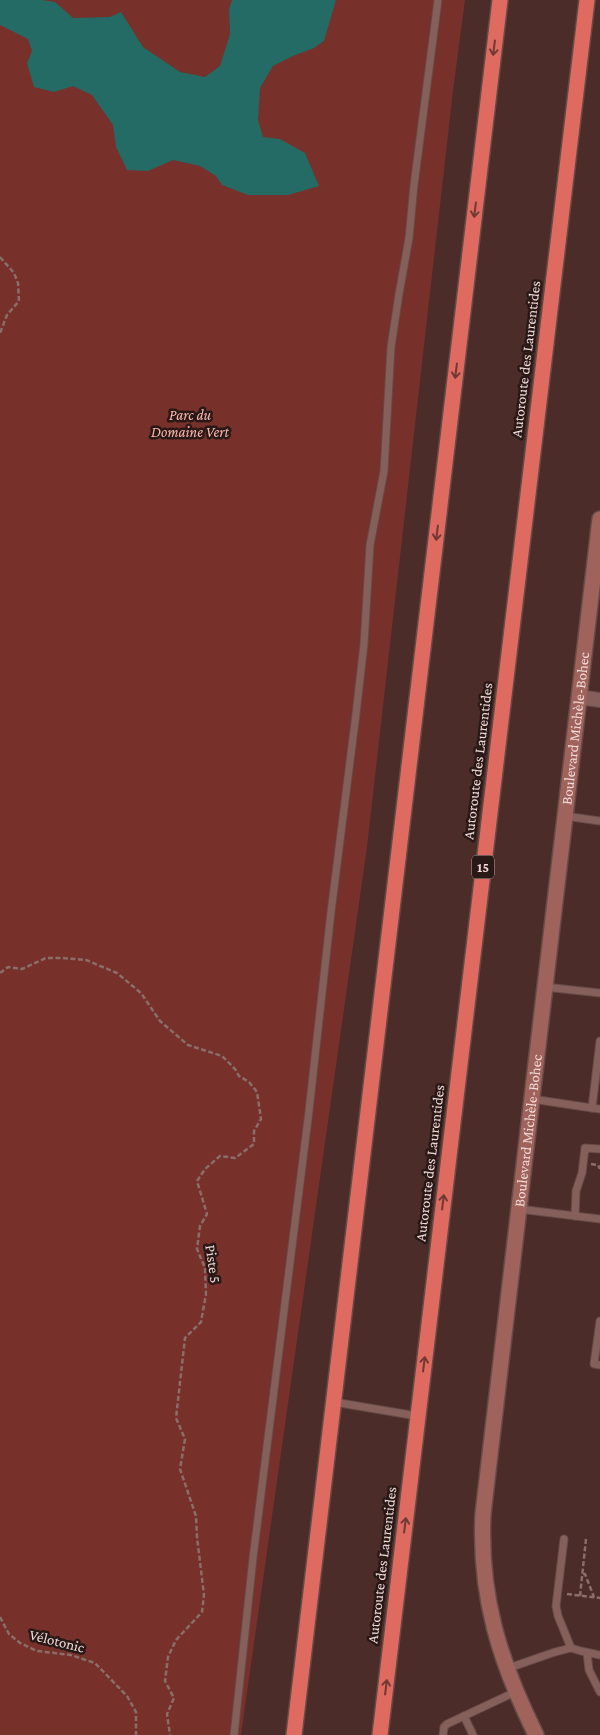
<svg xmlns="http://www.w3.org/2000/svg" width="600" height="1735" viewBox="0 0 600 1735" font-family="'Crimson Pro',serif">
<style>
.green{fill:#77302a}
.water{fill:#246a65}
.lines{fill:none;stroke-linecap:round;stroke-linejoin:round}
.lane-casing{stroke:#664a47;stroke-width:9}
.street-casing{stroke:#664a47;stroke-width:16}
.secondary-casing{stroke:#664a47;stroke-width:18}
.highway-casing{stroke:#664a47;stroke-width:18}
.path{stroke:#8a6e6a;stroke-width:2.5;stroke-dasharray:5 2.5;stroke-linecap:butt}
.lane{stroke:#85605b;stroke-width:7}
.street{stroke:#85605b;stroke-width:14}
.secondary{stroke:#a0635c;stroke-width:15}
.highway{stroke:#de6a60;stroke-width:15}
.oneway{stroke:#713934}
.labels{text-anchor:middle;stroke-width:5;stroke-linejoin:round;paint-order:stroke}
.shield{fill:#281917;stroke:#b39f9d;stroke-width:1}
.shield-label{font-size:14px;font-weight:bold;fill:#efd9d6}
.street-label{font-size:15px;fill:#efd9d6;stroke:#281917}
.park-label{font-size:15px;font-style:italic;fill:#feb5ac;stroke:#281917}
</style>
<rect width="100%" height="100%" fill="#4c2c28"/>
<path class="green" d="M0 0H465L453 91 367 847 241 1735H0Z"/>
<path class="water" d="M0 0H42L55 2 73 18 110 17 121 12 143 47 180 72 205 77 220 66 230 34 229 9 232 0H336L324 41 314 48 293 56 273 66 260 88 258 120 263 137 280 139 305 153 319 186 288 195H248L222 185 216 176 200 166 173 160 148 171 127 170 116 147 113 125 92 95 73 86 54 92 34 87 27 63 32 51 28 39 0 25Z"/>
<g class="lines">
<g class="lane-casing">
<g id="lane">
<path d="M565 816 600 821"/>
<path d="M545 987 600 993"/>
<path d="M532 1099 592 1108 600 1041"/>
<path d="M592 1108 600 1109"/>
<path d="M519 1209 600 1219"/>
<path d="M575 1216 576 1191 582 1173 585 1148 600 1149"/>
<path d="M600 1321 594 1364 600 1365"/>
<path d="M334 1402 417 1416"/>
<path d="M564 1539 556 1606 558 1616 571 1648 581 1651 600 1655"/>
<path d="M587 1653 589 1670 600 1692"/>
<path d="M506 1669 555 1652 571 1648"/>
<path d="M464 1716 473 1735"/>
<path d="M234 1735 253 1558 309 1111 331 912 356 714 364 644 370 545 384 471 391 347 399 294 409 238 414 185 438 0"/>
<path d="M443 1735 444 1727 447 1724 515 1692"/>
</g>
</g>
<g class="street-casing">
<path id="street" d="M579 697 600 700"/>
</g>
<g class="secondary-casing">
<g id="secondary">
<path id="s1" d="M536 1735C500 1662 479 1597 483 1514L600 519"/>
</g>
</g>
<g class="highway-casing">
<g id="highway">
<path d="M294 1735 500 0"/>
<path d="M380 1735 587 0"/>
</g>
</g>
<g class="path">
<path d="M0 257 14 273 18 283 19 301 7 315 0 333"/>
<path d="M0 973 8 967 22 969 46 958H62L86 960 117 973 141 993 160 1021 188 1045 222 1056 235 1069 239 1076 249 1082 257 1092 261 1119 254 1131V1144L235 1158 220 1156 205 1169 197 1181 207 1214 200 1226 197 1249 205 1268 206 1294 201 1322 185 1338 176 1418 185 1439 180 1469 196 1516 197 1537 204 1595 202 1612 176 1640 168 1657 165 1681 174 1698 167 1714 170 1735"/>
<path d="M591 1164 598 1165 600 1169"/>
<path d="M583 1574H585L594 1597"/>
<path d="M567 1594 600 1598"/>
<path d="M580 1596 586 1539"/>
<path d="M0 1617 9 1634 20 1643 37 1651 71 1655 95 1663 127 1696 136 1712V1735"/>
</g>
<use href="#lane" class="lane"/>
<use href="#street" class="street"/>
<use href="#secondary" class="secondary"/>
<use href="#highway" class="highway"/>
</g>
<defs><path id="oneway-shaft" d="M-6 0H5M1.5-3L5.5 0L1.5 3" fill="none" stroke-width="1.6" stroke-linecap="round" stroke-linejoin="round" transform="scale(1.25)"/></defs>
<g class="oneway">
<use href="#oneway-shaft" transform="translate(494 48) rotate(97)"/>
<use href="#oneway-shaft" transform="translate(475 210) rotate(97)"/>
<use href="#oneway-shaft" transform="translate(456 371) rotate(97)"/>
<use href="#oneway-shaft" transform="translate(437 533) rotate(97)"/>
<use href="#oneway-shaft" transform="translate(443 1202) rotate(-83)"/>
<use href="#oneway-shaft" transform="translate(424 1364) rotate(-83)"/>
<use href="#oneway-shaft" transform="translate(405 1525) rotate(-83)"/>
<use href="#oneway-shaft" transform="translate(386 1687) rotate(-83)"/>
</g>
<g class="labels">
<rect class="shield" x="472" y="855.5" width="22" height="23" rx="4"/>
<g class="shield-label">
<text x="483" y="872">15</text>
</g>
<g class="street-label">
<text transform="translate(526 359) rotate(-83)" y="5">Autoroute des Laurentides</text>
<text dy="5" stroke="none"><textPath href="#s1" startOffset="1021">Boulevard Michèle-Bohec</textPath></text>
<text transform="translate(478 761) rotate(-83)" y="5">Autoroute des Laurentides</text>
<text dy="5" stroke="none"><textPath href="#s1" startOffset="616">Boulevard Michèle-Bohec</textPath></text>
<text transform="translate(430 1163) rotate(-83)" y="5">Autoroute des Laurentides</text>
<text transform="translate(213 1264) rotate(82)" y="5">Piste 5</text>
<text transform="translate(382 1565) rotate(-83)" y="5">Autoroute des Laurentides</text>
<text transform="translate(57 1641) rotate(14)" y="5">Vélotonic</text>
</g>
<g class="park-label">
<text x="190" y="420">Parc du<tspan x="190" dy="17">Domaine Vert</tspan></text>
</g>
</g>
</svg>
